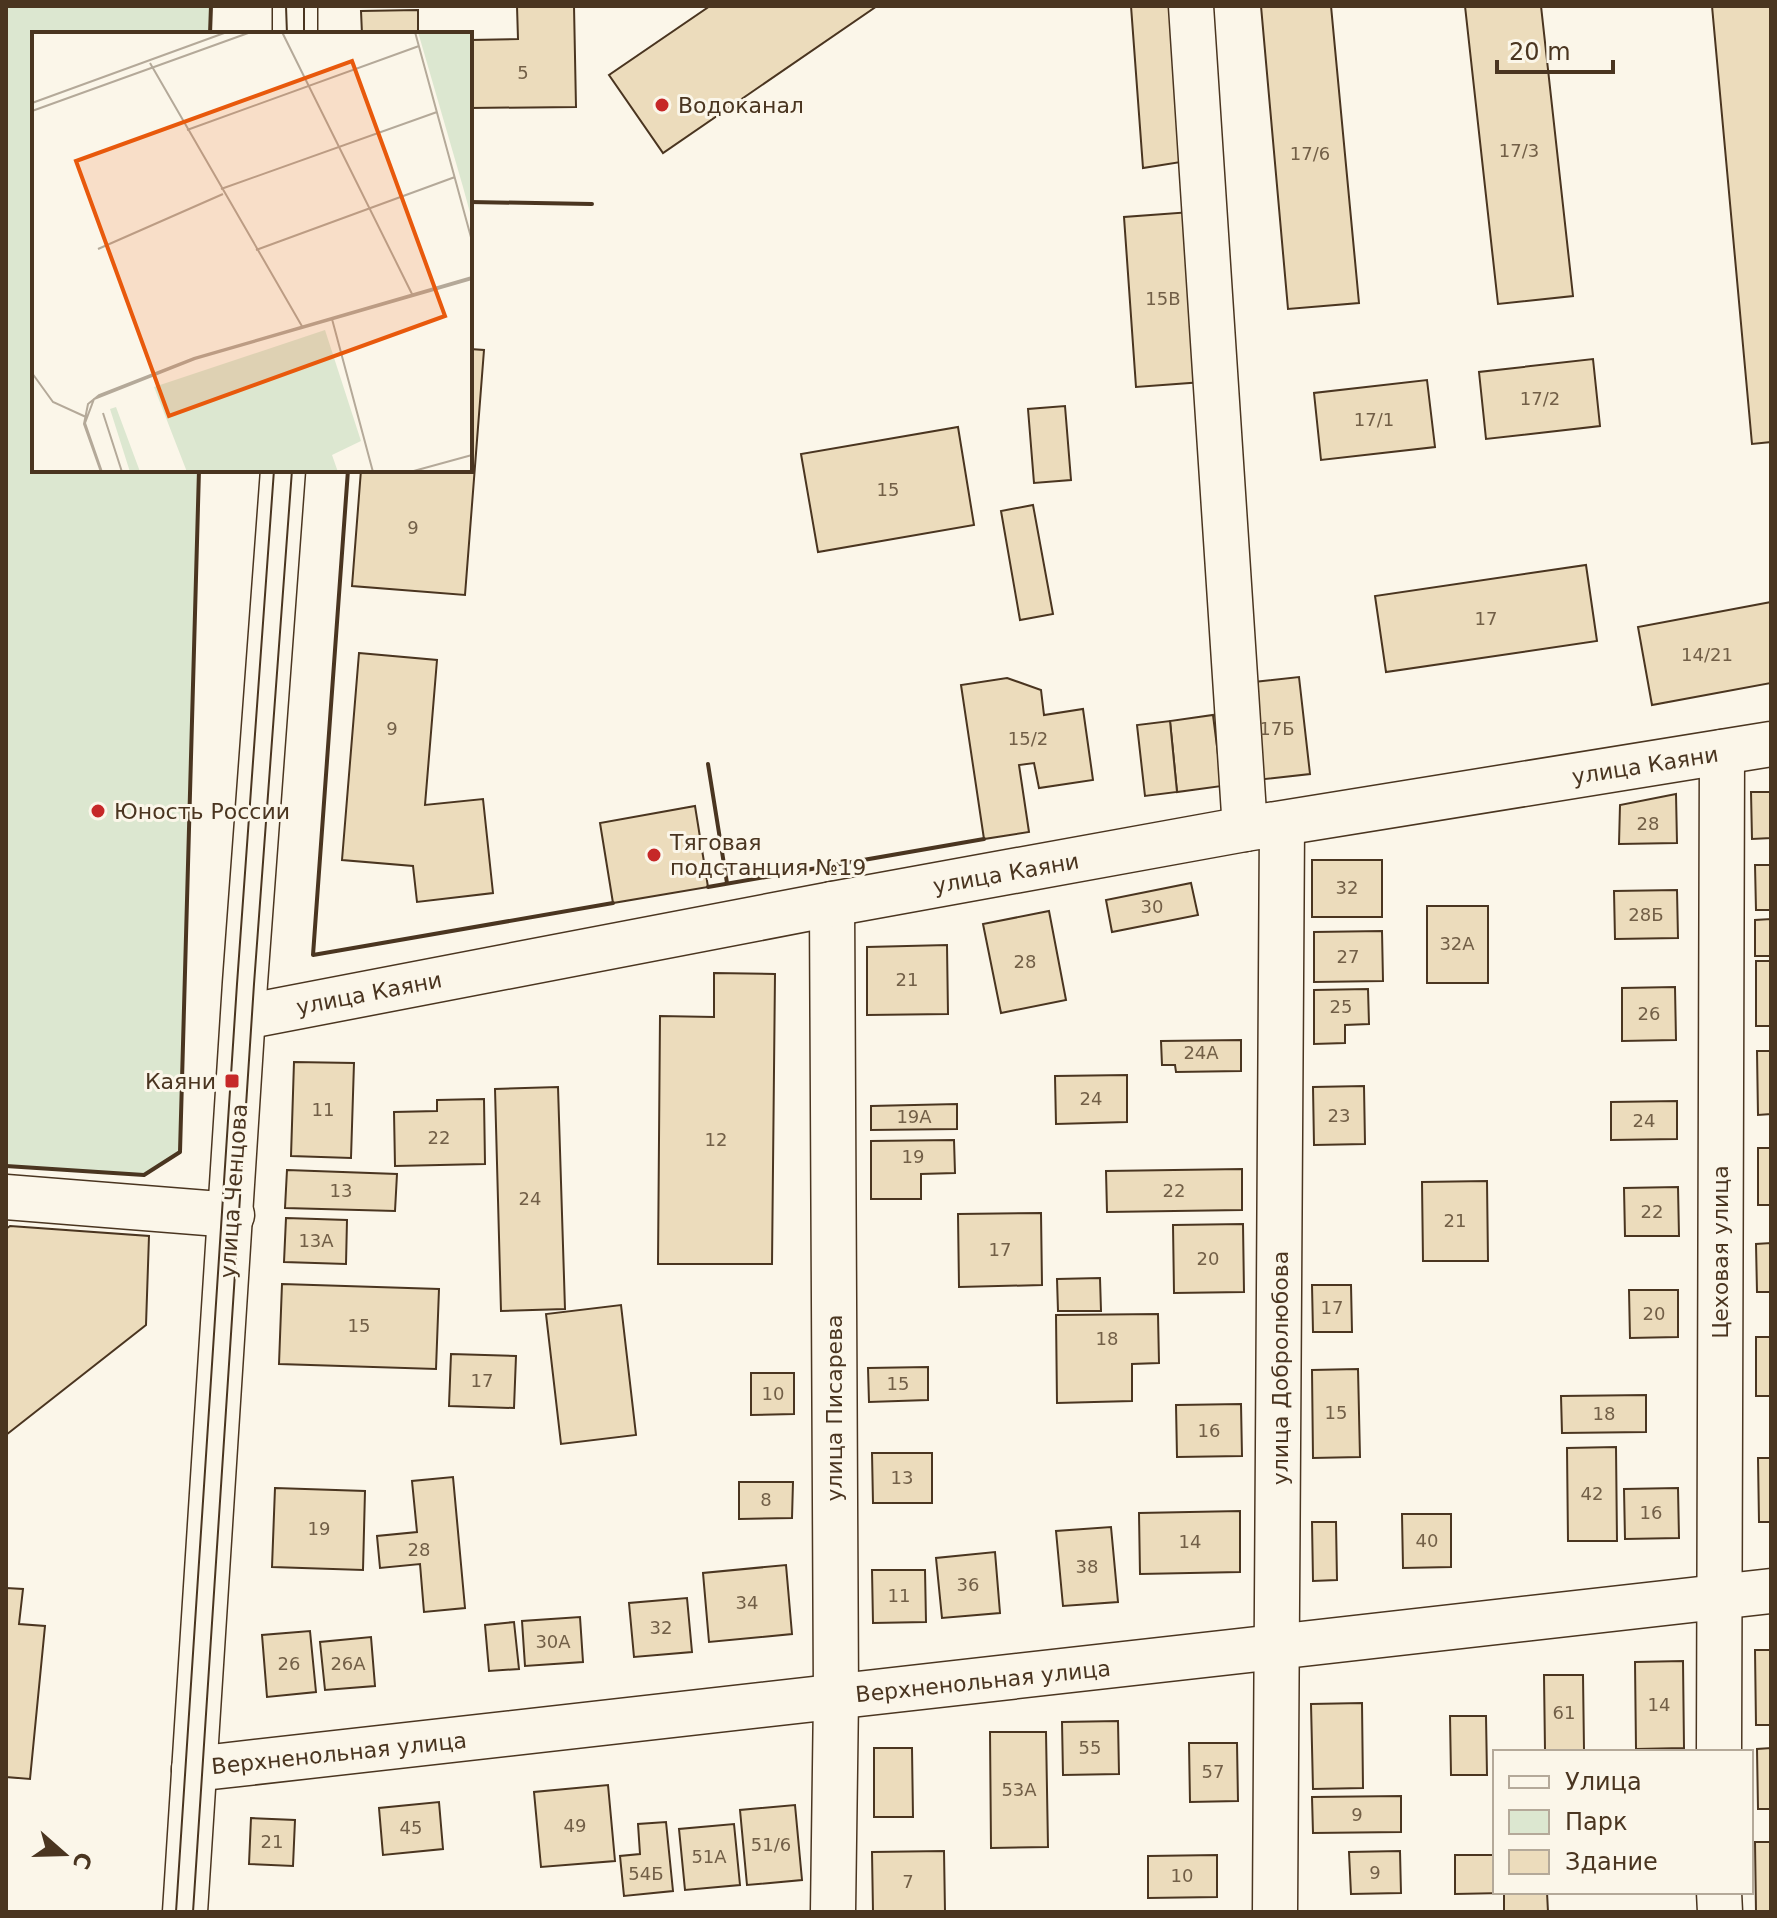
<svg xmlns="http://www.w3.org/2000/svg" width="1777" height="1918" viewBox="0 0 1777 1918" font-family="'DejaVu Sans',sans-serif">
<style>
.green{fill:#dce7d0;stroke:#887966;stroke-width:2}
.building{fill:#ecdcbc;stroke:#4a3520;stroke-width:2}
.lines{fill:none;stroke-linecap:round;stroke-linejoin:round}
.minor-casing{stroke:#4a3520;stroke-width:47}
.minor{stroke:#fbf6e9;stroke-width:44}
.tram{stroke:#4a3520;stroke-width:2}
.wall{stroke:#4a3520;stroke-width:4}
.poi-dot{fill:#c62828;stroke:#fbf6e9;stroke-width:3}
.labels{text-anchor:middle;stroke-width:6;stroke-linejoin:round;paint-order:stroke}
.number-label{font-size:18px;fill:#725f47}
.poi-label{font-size:22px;fill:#4a3520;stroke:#fbf6e9;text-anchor:start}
.street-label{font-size:22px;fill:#4a3520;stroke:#fbf6e9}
.inset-road{fill:none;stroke:#b4a999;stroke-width:2}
.view{fill:#e8590c;fill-opacity:0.15;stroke:#e8590c;stroke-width:4}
.inset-edge{fill:none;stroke:#4a3520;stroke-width:4}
</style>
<rect width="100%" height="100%" fill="#fbf6e9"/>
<path class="green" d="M6 6H211L210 34H34V470H199L180 1152 144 1175 6 1166Z"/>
<g class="building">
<path d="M517 6H574L576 107 470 108V40L518 39Z"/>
<path d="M710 6H877L663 153 609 75Z"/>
<path d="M1131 6H1170L1181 162 1143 168Z"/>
<path d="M1261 6H1331L1359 303 1288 309Z"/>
<path d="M1465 6H1541L1573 296 1498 304Z"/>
<path d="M1712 6H1771V442L1752 444Z"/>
<path d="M418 10V34H362L361 11Z"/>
<path d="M1191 212 1203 382 1136 387 1124 217Z"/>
<path d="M470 349 484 350 465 595 352 586 361 470H470Z"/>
<path d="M1593 359 1600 426 1486 439 1479 372Z"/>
<path d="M1427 380 1435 447 1321 460 1314 393Z"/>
<path d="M1065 406 1071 480 1034 483 1028 409Z"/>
<path d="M958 427 974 525 818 552 801 454Z"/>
<path d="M1033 505 1053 614 1020 620 1001 511Z"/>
<path d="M1586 565 1597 641 1386 672 1375 596Z"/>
<path d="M1771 602V683L1652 705 1638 627Z"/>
<path d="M359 653 437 660 425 805 483 799 493 893 417 902 413 866 342 860Z"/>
<path d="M1299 677 1310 774 1256 780 1245 683Z"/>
<path d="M1007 678 1041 690 1044 715 1083 709 1093 780 1039 788 1034 763 1019 765 1029 832 984 839 961 685Z"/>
<path d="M1213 715 1222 786 1177 792 1170 721Z"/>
<path d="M1170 721 1177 792 1145 796 1137 725Z"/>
<path d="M1751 792H1771V838L1752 839Z"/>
<path d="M1676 794 1677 843 1619 844 1620 805Z"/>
<path d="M695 806 708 887 613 903 600 823Z"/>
<rect x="1312" y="860" width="70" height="57"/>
<path d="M1755 865H1771V910H1756Z"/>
<path d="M1191 883 1198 915 1112 932 1106 900Z"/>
<path d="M1677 890 1678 938 1615 939 1614 891Z"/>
<rect x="1427" y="906" width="61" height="77"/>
<path d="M1049 911 1066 1000 1001 1013 983 924Z"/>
<path d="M1771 919V956H1755V920Z"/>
<path d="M1382 931 1383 981 1314 982V932Z"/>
<path d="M947 945 948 1014 867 1015V947Z"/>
<rect x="1756" y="961" width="15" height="65"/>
<path d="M714 973 775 974 772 1264H658L660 1016 714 1017Z"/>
<path d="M1675 987 1676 1040 1622 1041V988Z"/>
<path d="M1368 989 1369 1024 1345 1025V1043L1314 1044V990Z"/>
<path d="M1241 1040V1071L1176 1072 1175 1065H1162L1161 1041Z"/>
<path d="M1757 1051H1771V1114L1758 1115Z"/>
<path d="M294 1062 354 1063 351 1158 291 1156Z"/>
<path d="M1127 1075V1122L1056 1124 1055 1076Z"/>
<path d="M1364 1086 1365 1144 1314 1145 1313 1087Z"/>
<path d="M558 1087 565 1309 501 1311 495 1089Z"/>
<path d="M484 1099 485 1164 395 1166 394 1112 437 1111V1100Z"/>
<path d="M1677 1101V1139L1611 1140V1102Z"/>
<path d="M957 1104V1129L871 1130V1106Z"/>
<path d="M954 1140 955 1173 921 1174V1199H871V1141Z"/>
<rect x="1758" y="1148" width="13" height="57"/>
<path d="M1242 1169V1210L1107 1212 1106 1171Z"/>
<path d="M287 1170 397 1174 395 1211 285 1208Z"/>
<path d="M1487 1181 1488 1261H1423L1422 1182Z"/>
<path d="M1678 1187 1679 1236H1625L1624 1188Z"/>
<path d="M1041 1213 1042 1285 959 1287 958 1214Z"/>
<path d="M286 1218 347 1220 346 1264 284 1262Z"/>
<path d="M1243 1224 1244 1292 1174 1293 1173 1225Z"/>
<path d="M10 1226 149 1236 146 1325 6 1435V1229Z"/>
<path d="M1771 1243V1292H1757L1756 1244Z"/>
<path d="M1100 1278 1101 1311H1058L1057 1279Z"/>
<path d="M282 1284 439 1289 436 1369 279 1364Z"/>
<path d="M1312 1285H1351L1352 1332H1313Z"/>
<path d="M1629 1290H1678V1337L1630 1338Z"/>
<path d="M621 1305 636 1435 561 1444 546 1314Z"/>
<path d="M1158 1314 1159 1363 1132 1364V1401L1057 1403 1056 1315Z"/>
<rect x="1756" y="1337" width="15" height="59"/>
<path d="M451 1354 516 1356 514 1408 449 1406Z"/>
<path d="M928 1367V1400L869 1402 868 1368Z"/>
<path d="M1358 1369 1360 1457 1313 1458 1312 1370Z"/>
<path d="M751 1373H794V1414L751 1415Z"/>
<path d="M1646 1395V1432L1562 1433 1561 1396Z"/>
<path d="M1241 1404 1242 1456 1177 1457 1176 1405Z"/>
<path d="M1616 1447 1617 1541H1568L1567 1448Z"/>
<path d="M872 1453H932V1503H873Z"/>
<path d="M1758 1458H1771V1522H1759Z"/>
<path d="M453 1477 465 1608 424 1612 420 1564 380 1568 377 1536 417 1532 412 1481Z"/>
<path d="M739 1482H793L792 1518 739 1519Z"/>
<path d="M275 1488 365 1491 363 1570 272 1567Z"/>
<path d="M1678 1488 1679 1538 1625 1539 1624 1489Z"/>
<path d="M1240 1511V1572L1140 1574 1139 1513Z"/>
<path d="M1402 1514H1451V1567L1403 1568Z"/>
<path d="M1312 1522H1336L1337 1580 1313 1581Z"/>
<path d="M1111 1527 1118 1602 1063 1606 1056 1531Z"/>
<path d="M995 1552 1000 1613 942 1618 936 1558Z"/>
<path d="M786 1565 792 1634 709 1642 703 1573Z"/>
<path d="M872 1570H925L926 1622 873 1623Z"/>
<path d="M6 1588 23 1589 19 1624 45 1626 30 1779 6 1777Z"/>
<path d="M687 1598 692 1652 634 1657 629 1603Z"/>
<path d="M580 1617 583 1662 525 1666 522 1621Z"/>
<path d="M514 1622 519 1669 489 1671 485 1625Z"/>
<path d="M310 1631 316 1692 267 1697 262 1635Z"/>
<path d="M371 1637 375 1686 325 1690 320 1642Z"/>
<path d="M1755 1650H1771V1725H1756Z"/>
<path d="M1683 1661 1684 1748 1636 1749 1635 1662Z"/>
<path d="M1544 1675H1583L1584 1750H1545Z"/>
<path d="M1362 1703 1363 1788 1313 1789 1311 1704Z"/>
<path d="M1450 1716H1486L1487 1775H1451Z"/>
<path d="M1118 1721 1119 1774 1063 1775 1062 1722Z"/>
<path d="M990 1732H1046L1048 1847 991 1848Z"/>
<path d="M1189 1743H1237L1238 1801 1190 1802Z"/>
<path d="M874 1748H912L913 1817H874Z"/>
<path d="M1771 1748V1809H1758L1757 1749Z"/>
<path d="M608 1785 615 1861 541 1867 534 1792Z"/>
<path d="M1401 1796V1832L1313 1833 1312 1797Z"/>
<path d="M439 1802 443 1849 383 1855 379 1808Z"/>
<path d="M795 1805 802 1880 747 1885 740 1810Z"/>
<path d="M251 1818 295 1820 293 1866 249 1864Z"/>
<path d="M666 1822 673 1891 624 1896 620 1856 640 1854 638 1824Z"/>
<path d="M734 1824 740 1885 685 1890 679 1829Z"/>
<path d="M1755 1842H1771V1912H1756Z"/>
<path d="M944 1851 945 1912H873L872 1852Z"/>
<path d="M1400 1851 1401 1893 1351 1894 1349 1852Z"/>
<path d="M1217 1855V1897L1148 1898V1856Z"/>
<path d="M1455 1855H1495V1892H1547L1548 1912H1504V1893L1455 1894Z"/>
</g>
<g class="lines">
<g class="minor-casing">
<g id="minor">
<path d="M295 6V34"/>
<path d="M1191 6 1245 829"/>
<path d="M832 904 836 1697 833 1912"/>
<path d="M244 1017 832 904 1245 829 1771 744"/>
<path d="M6 1197 232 1215"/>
<path d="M1719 1752 1722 752"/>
<path d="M194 1769 1771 1591"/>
<path d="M1719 1892 1720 1912"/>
<path d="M185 1912 245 983 283 470"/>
<path d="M1275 1912 1282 824"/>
</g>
</g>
<use href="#minor" class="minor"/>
<g class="tram">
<path d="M286 6 287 34"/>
<path d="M304 6V34"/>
<path d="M176 1912 237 984 274 470"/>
<path d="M193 1912 254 984 292 470"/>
</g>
<g class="wall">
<path d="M210 34 211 6"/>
<path d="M470 202 592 204"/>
<path d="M348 470 313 955 613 903"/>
<path d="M708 764 727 883"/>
<path d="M708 887 984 839"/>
<path d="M6 1166 144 1175 180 1152 199 470"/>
</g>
</g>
<g class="poi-dot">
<circle cx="662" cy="105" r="8"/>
<circle cx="98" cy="811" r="8"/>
<circle cx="654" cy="855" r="8"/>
<rect x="224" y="1073" width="16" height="16" rx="4"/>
</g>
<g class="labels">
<g class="number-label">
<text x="523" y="79">5</text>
<text x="1519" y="157">17/3</text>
<text x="1310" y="160">17/6</text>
<text x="1163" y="305">15В</text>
<text x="1540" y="405">17/2</text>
<text x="1374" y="426">17/1</text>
<text x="888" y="496">15</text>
<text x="413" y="534">9</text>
<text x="1486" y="625">17</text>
<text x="1707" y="661">14/21</text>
<text x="392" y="735">9</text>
<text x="1277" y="735">17Б</text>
<text x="1028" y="745">15/2</text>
<text x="1648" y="830">28</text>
<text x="1347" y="894">32</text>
<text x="1152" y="913">30</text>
<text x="1646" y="921">28Б</text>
<text x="1457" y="950">32А</text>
<text x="1348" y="963">27</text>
<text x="1025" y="968">28</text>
<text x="907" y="986">21</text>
<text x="1341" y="1013">25</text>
<text x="1649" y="1020">26</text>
<text x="1201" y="1059">24А</text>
<text x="1091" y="1105">24</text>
<text x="323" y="1116">11</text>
<text x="1339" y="1122">23</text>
<text x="914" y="1123">19А</text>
<text x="1644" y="1127">24</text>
<text x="439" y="1144">22</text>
<text x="716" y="1146">12</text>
<text x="913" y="1163">19</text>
<text x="341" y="1197">13</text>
<text x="1174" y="1197">22</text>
<text x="530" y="1205">24</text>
<text x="1652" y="1218">22</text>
<text x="1455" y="1227">21</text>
<text x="316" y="1247">13А</text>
<text x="1000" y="1256">17</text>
<text x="1208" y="1265">20</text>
<text x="1332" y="1314">17</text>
<text x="1654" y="1320">20</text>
<text x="359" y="1332">15</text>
<text x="1107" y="1345">18</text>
<text x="482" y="1387">17</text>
<text x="898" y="1390">15</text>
<text x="773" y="1400">10</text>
<text x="1336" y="1419">15</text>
<text x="1604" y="1420">18</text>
<text x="1209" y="1437">16</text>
<text x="902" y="1484">13</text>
<text x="1592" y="1500">42</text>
<text x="766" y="1506">8</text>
<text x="1651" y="1519">16</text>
<text x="319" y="1535">19</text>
<text x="1427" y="1547">40</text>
<text x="1190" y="1548">14</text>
<text x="419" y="1556">28</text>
<text x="1087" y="1573">38</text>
<text x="968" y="1591">36</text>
<text x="899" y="1602">11</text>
<text x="747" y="1609">34</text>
<text x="661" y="1634">32</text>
<text x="553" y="1648">30А</text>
<text x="289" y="1670">26</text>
<text x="348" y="1670">26А</text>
<text x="1659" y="1711">14</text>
<text x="1564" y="1719">61</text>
<text x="1090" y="1754">55</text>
<text x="1213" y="1778">57</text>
<text x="1019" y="1796">53А</text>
<text x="1357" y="1821">9</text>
<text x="575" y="1832">49</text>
<text x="411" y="1834">45</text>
<text x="272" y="1848">21</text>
<text x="771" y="1851">51/6</text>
<text x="709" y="1863">51А</text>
<text x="1375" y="1879">9</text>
<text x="646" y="1880">54Б</text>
<text x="1182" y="1882">10</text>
<text x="908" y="1888">7</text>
</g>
<g class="poi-label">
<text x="678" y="113">Водоканал</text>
<text x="114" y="819">Юность России</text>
<text x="670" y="850">Тяговая<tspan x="670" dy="25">подстанция №19</tspan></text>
<text x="216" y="1089" text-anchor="end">Каяни</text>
</g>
<g class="street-label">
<text transform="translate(1645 765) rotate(-9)" y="8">улица Каяни</text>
<text transform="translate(1006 873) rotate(-10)" y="8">улица Каяни</text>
<text transform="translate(369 993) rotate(-11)" y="8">улица Каяни</text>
<text transform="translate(233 1191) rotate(-86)" y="8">улица Ченцова</text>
<text transform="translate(1720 1252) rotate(-90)" y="8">Цеховая улица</text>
<text transform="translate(1280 1368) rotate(-90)" y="8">улица Добролюбова</text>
<text transform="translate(834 1408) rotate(-90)" y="8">улица Писарева</text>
<text transform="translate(983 1681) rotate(-6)" y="8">Верхненольная улица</text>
<text transform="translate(339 1753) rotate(-6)" y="8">Верхненольная улица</text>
</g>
</g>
<g transform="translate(32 32)">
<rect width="440" height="440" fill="#fbf6e9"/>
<path d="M386 0H440V188L431 155ZM293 298 329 409 300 423 306 440H155L122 355ZM84 375 107 437 108 440H98L78 377Z" fill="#dce7d0"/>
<path class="inset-road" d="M250 0 381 264M383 0 440 209M118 31 271 296M0 71 195 0M0 79 219 0M155 98 387 14M189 157 405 80M66 217 191 162M224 218 423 145M300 287 341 440M0 341 21 370 54 385M71 381 90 440M69 440 52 392 56 372 67 363 162 326 440 245M70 440 53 391 62 367 163 327 440 247M378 440 440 423"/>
<path class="view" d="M320 29 413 284 137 384 44 129Z"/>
<rect width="440" height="440" class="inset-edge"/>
</g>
<rect width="1777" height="1918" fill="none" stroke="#4a3520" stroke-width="16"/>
<rect x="1493" y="1750" width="260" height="144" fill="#fbf6e9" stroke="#b4a999" stroke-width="2"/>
<rect x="1509" y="1776" width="40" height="12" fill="#fbf6e9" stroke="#b4a999" stroke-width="2"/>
<text x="1565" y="1790" font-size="24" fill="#4a3520">Улица</text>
<rect x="1509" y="1810" width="40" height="24" fill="#dce7d0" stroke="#b4a999" stroke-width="2"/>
<text x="1565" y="1830" font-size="24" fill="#4a3520">Парк</text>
<rect x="1509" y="1850" width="40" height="24" fill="#ecdcbc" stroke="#b4a999" stroke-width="2"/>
<text x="1565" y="1870" font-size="24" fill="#4a3520">Здание</text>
<g transform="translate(64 1854) rotate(110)" stroke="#fbf6e9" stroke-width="6" paint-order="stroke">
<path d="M0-6L14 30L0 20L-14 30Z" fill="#4a3520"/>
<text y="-12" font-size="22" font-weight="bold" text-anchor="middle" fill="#4a3520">С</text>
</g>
<path d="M1497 60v12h116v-12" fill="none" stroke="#4a3520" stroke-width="4"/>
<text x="1509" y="60" font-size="24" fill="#4a3520" stroke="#fbf6e9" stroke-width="6" paint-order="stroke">20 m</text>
</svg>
